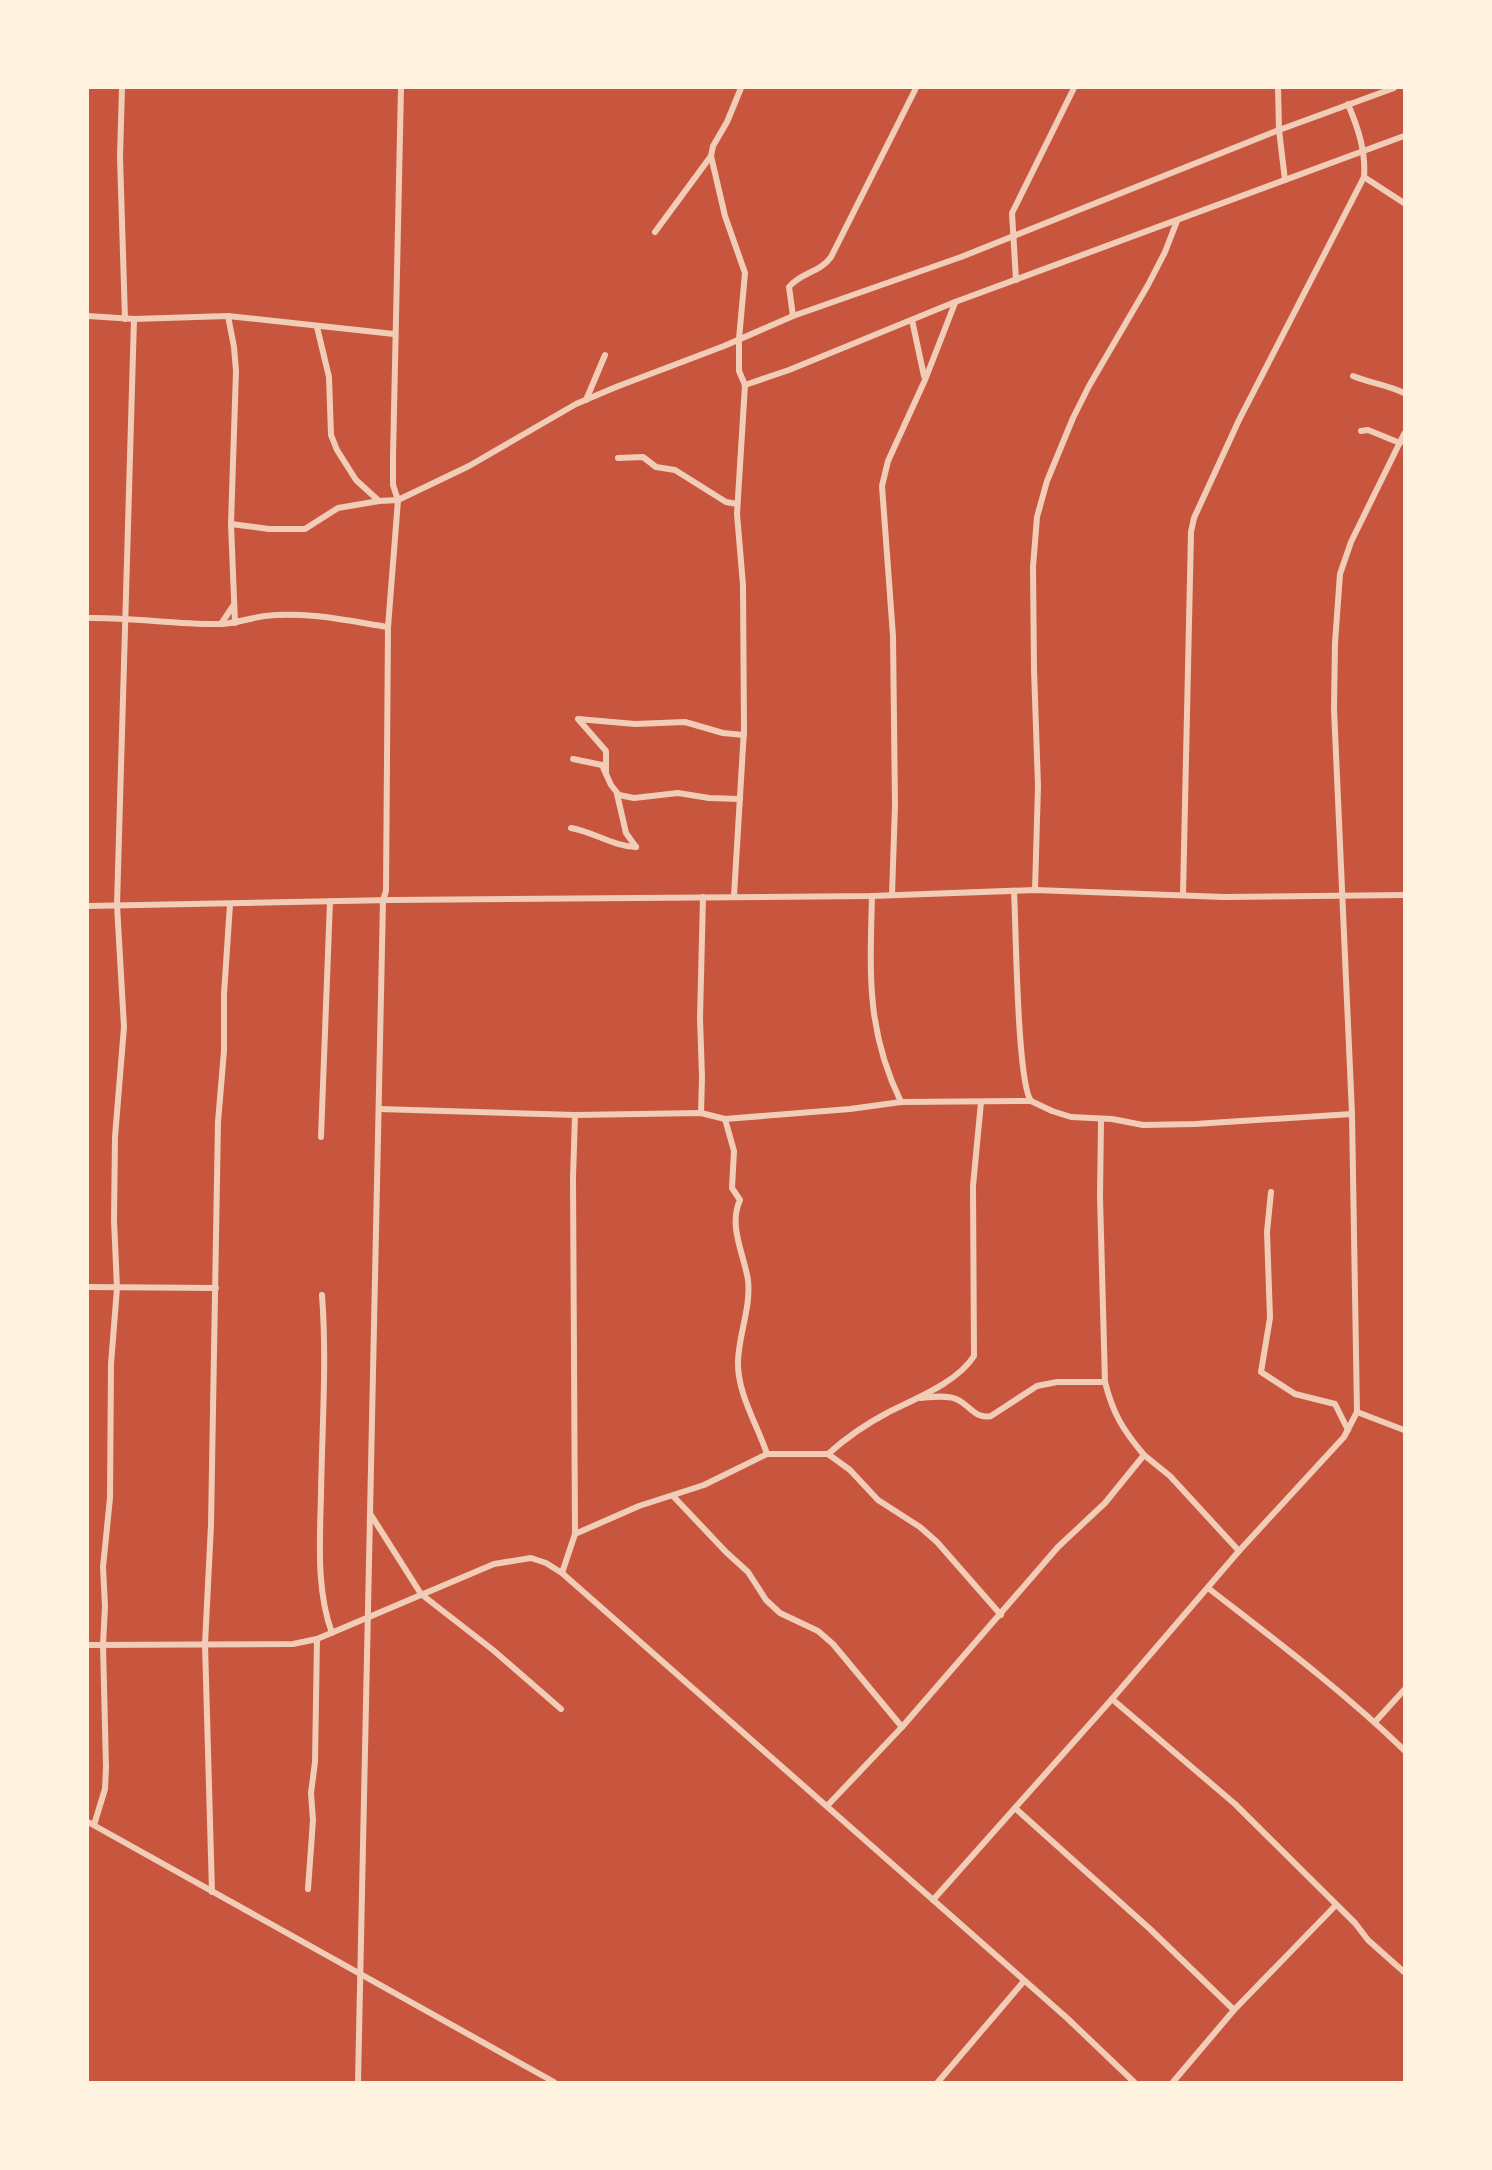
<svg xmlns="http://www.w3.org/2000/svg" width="1492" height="2170" viewBox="0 0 1492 2170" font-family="'DM Sans',sans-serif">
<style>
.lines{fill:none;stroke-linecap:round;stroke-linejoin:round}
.minor{stroke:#f1ccb7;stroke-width:6}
</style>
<rect width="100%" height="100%" fill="#c8553d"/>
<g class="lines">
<g class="minor">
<path d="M122 88 120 157 125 319"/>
<path d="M741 88 727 122 713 146 711 156 725 216 745 273 739 339V371L745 385"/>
<path d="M1278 88 1279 130 1285 180"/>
<path d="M1364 177 1404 203"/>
<path d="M655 232 711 156"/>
<path d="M1016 280 1012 213 1074 88"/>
<path d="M88 316 134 319 228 316"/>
<path d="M793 316 789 287C801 272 820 273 831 257L916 88"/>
<path d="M912 320 924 376"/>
<path d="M317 327 329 377 331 435 337 450 356 480 379 501"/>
<path d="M1353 376C1370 383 1388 385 1404 393"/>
<path d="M586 400 605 355"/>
<path d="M1361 431 1368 430 1400 443"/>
<path d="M618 458 643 457 656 467 675 470 726 502 737 504"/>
<path d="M231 524 269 529H305L338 508 379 501 398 500 469 466 576 404 616 387 724 346 793 316 961 257 1279 130 1394 88"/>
<path d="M88 618C132 617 177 625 222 624 237 623 250 618 265 616 305 611 349 621 388 627"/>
<path d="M235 623 231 524 236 371 234 347 228 316 394 334"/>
<path d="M221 624 233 606"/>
<path d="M573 759 602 765 611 785 619 795 634 798 678 793 709 798 740 799"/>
<path d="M606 774V751L578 719 635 724 685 722 723 733 744 735"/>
<path d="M617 794 626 833 636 847"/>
<path d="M571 828C594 832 612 846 636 847"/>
<path d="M1035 890 1038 786 1034 669 1033 567 1037 517 1047 481 1073 418 1089 386 1148 285 1165 252 1177 221"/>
<path d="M1014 891C1016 925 1017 1082 1031 1101"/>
<path d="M892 895 895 805 893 636 882 486 888 461 925 380 955 303"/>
<path d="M1183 895 1191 532 1194 518 1239 420 1364 177C1366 151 1358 128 1348 104"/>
<path d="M734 896 744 730 743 585 737 514 745 385 789 370 955 302 1404 136"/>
<path d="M872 896C870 974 866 1030 901 1102"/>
<path d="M88 906 391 900 872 896 1035 890 1224 897 1404 895"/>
<path d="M379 1109 575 1115 573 1178 575 1534 562 1573"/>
<path d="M701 1113 702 1077 700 1018 703 897"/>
<path d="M575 1115 701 1113 725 1119 850 1109 901 1102 1031 1101 1052 1111 1071 1117 1112 1119 1143 1125 1195 1124 1352 1114"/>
<path d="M725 1119 734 1151 732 1188 740 1200C728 1226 744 1254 748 1280 751 1308 739 1333 738 1361 737 1393 757 1424 767 1454"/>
<path d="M1101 1120 1100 1197 1105 1382C1113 1414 1123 1430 1144 1455"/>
<path d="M321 1137 330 901"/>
<path d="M1271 1192 1267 1232 1270 1318 1261 1372 1295 1394 1335 1404 1348 1430"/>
<path d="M88 1287 216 1288"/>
<path d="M322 1295C327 1361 322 1428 321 1494 320 1539 316 1590 332 1633"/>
<path d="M921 1398C932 1397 946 1395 956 1399 969 1404 975 1420 991 1416L1037 1386 1057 1382H1105"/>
<path d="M1357 1412 1404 1430"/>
<path d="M828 1454C846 1438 866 1424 887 1413 914 1399 957 1383 974 1356L973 1186 981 1102"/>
<path d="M673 1496 726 1552 748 1572 766 1600 780 1613 818 1631 833 1644 902 1727"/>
<path d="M371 1515 421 1594 493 1650 561 1709"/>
<path d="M575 1534 639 1506 704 1485 767 1454H828L850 1470 878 1500 920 1527 937 1542 1001 1615"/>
<path d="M1208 1588C1275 1640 1343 1691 1404 1750"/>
<path d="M88 1645 293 1644 317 1639 494 1564 531 1558 546 1563 562 1573 1067 2018 1134 2082"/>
<path d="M1112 1699 1235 1804 1355 1923 1368 1940 1404 1972"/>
<path d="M1375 1722 1404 1690"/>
<path d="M828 1805 902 1727 1058 1547 1105 1503 1144 1455 1170 1476 1239 1551"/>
<path d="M1015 1808 1150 1929 1234 2010"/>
<path d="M88 1822 554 2082"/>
<path d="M94 1825 105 1789 106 1767 103 1645 105 1606 103 1567 110 1498 111 1364 117 1288 114 1220 115 1137 124 1027 117 905 134 319"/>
<path d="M308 1889 313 1820 311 1793 315 1762 317 1639"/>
<path d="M212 1892 205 1644 211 1525 218 1122 224 1051V994L230 904"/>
<path d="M933 1900 1112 1699 1239 1551 1344 1437 1357 1412 1352 1114 1334 709 1335 643 1340 574 1351 542 1404 434"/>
<path d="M358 2082 383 900 386 891 388 627 398 500 393 485V457L401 88"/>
<path d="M938 2082 1024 1981"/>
<path d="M1173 2082 1234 2010 1336 1905"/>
</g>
</g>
<rect width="1492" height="2170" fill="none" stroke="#fff3e0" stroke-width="178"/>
</svg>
